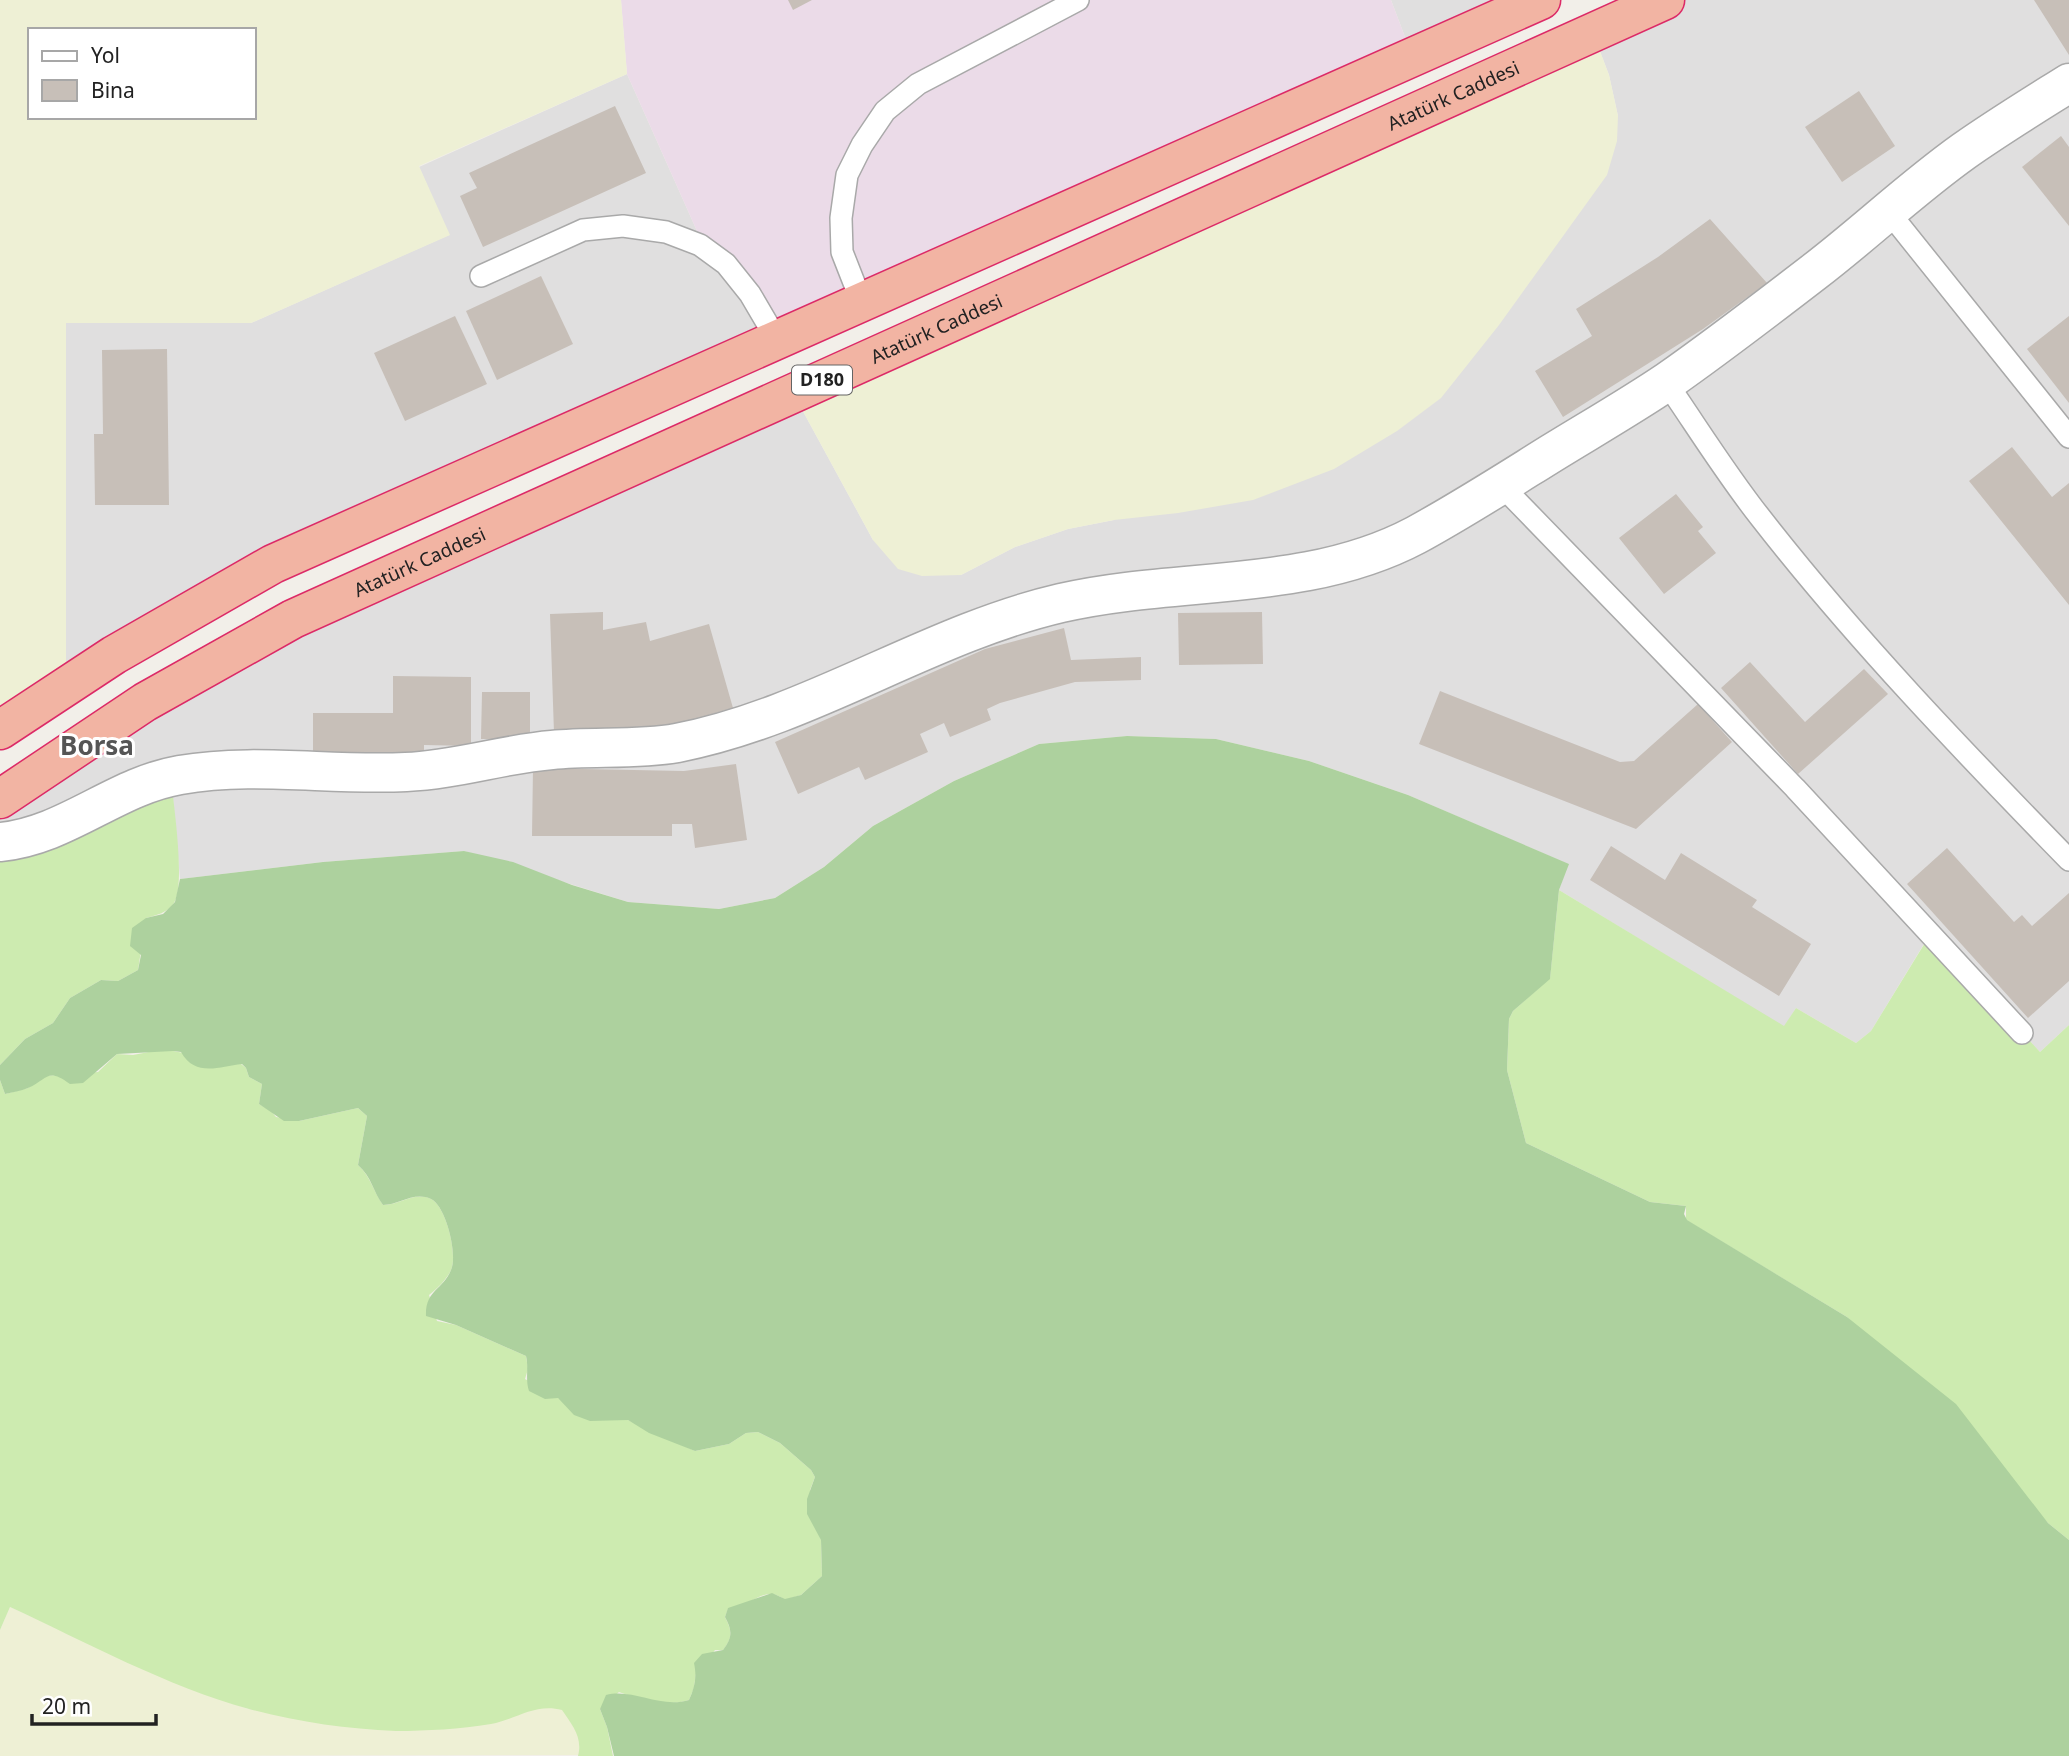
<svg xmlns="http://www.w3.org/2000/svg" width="2069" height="1756" viewBox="0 0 2069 1756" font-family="'Noto Sans',sans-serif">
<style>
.residential{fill:#e0dfdf}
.industrial{fill:#ebdbe8}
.farmland{fill:#eef0d5;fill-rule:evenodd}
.grass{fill:#cdebb0}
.forest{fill:#add19e}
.building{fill:#c7bfb8}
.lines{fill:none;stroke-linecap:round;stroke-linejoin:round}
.service-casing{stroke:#a9a9a9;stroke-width:24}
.minor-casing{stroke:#a9a9a9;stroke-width:41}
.trunk-casing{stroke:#dc2a67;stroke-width:41}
.service{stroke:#fff;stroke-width:21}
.minor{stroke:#fff;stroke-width:38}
.trunk{stroke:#f2b4a3;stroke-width:38}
.labels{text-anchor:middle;stroke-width:6;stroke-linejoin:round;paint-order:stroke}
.shield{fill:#fff;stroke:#646464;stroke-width:2}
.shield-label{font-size:18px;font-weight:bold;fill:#222}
.street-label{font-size:19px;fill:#222;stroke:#fff}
.district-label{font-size:26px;font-weight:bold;fill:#555;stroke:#fff}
</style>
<rect width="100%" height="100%" fill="#f2efe9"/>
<g class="residential">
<path d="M1391 0H1505L1413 58Z"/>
<path d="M1665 0H2069V1025L2040 1052 1930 934 1871 1031 1856 1043 1796 1008 1784 1027 1559 890 1568 864 1408 795 1309 761 1216 739 1127 736 1039 744 954 781 873 826 824 867 775 898 719 909 628 902 464 851 323 862 180 879 171 777 0 842V799L145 702 793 393 873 540 961 575 1015 547 1068 529 1114 520 1618 116 1609 75 1593 33Z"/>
<path d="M627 74 705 249 777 340 273 564 66 687V323H251L449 235 419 167Z"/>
</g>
<path class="industrial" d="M621 0H1391L1413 58 777 340 705 249 627 74Z"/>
<g class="farmland">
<path d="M0 0H621L627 74 419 166 450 235 251 323H66V687L0 730ZM30 30H254V117H30Z"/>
<path d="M1593 33 1609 75 1618 116 1617 141 1607 175 1499 325 1441 398 1397 431 1334 469 1253 500 1178 513 1114 520 1068 529 1015 547 961 575 922 576 898 569 873 540 793 393Z"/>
<path d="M10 1607 168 1680 248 1709 494 1723 535 1708 551 1707 562 1709 580 1737 579 1755 0 1756V1630Z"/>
</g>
<g class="grass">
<path d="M171 777C173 802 186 884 174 903 167 913 157 915 146 918L138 970 118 981 101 980 70 998 53 1023 25 1039 0 1065V842Z"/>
<path d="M1559 890 1784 1026 1796 1008 1856 1043 1871 1031 1931 933 2040 1052 2069 1025V1540L2048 1523 1847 1317 1686 1220V1206L1650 1202 1526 1143 1507 1070 1509 1019 1513 1011 1550 978Z"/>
<path d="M154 1051H173L241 1064 246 1068 249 1077 262 1084 259 1104 271 1111 276 1117 299 1121 358 1108 367 1116 358 1165C371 1177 373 1191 383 1205 400 1205 415 1191 431 1199 446 1206 458 1255 451 1270 447 1279 437 1289 429 1295L437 1321 456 1325 526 1356 528 1369 525 1379 558 1398 611 1420H628L695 1451 729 1444 746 1433 758 1432 780 1443 811 1470 815 1477 810 1490 821 1540 822 1576 801 1595 785 1600C772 1590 764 1594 751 1601 744 1605 735 1606 728 1609L725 1617C732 1631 733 1637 723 1650H715L696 1673 694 1688 689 1700C667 1707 640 1700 619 1692L600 1709 607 1727 613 1756H578C583 1737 572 1725 562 1710 535 1703 517 1719 491 1724 460 1729 427 1731 396 1731 346 1729 297 1722 249 1709 166 1686 88 1643 10 1607L0 1630V1080L5 1094 28 1088 44 1076 98 1072 117 1054 133 1055Z"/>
</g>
<path class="forest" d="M1127 736 1216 739 1309 761 1408 795 1569 864 1559 890 1550 979 1513 1011 1509 1019 1507 1070 1526 1143 1650 1202 1686 1206 1684 1214 1687 1220 1847 1317 1956 1404 2048 1523 2069 1540V1756H614L607 1727 600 1709 606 1695C633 1688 660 1709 689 1700 695 1687 697 1677 694 1663L702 1654 723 1650C733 1637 732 1630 725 1617L728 1608 772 1593 785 1599 801 1595 822 1576 821 1540 807 1514V1499L815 1477 811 1470 780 1443 758 1432 746 1433 729 1444 695 1451 649 1433 628 1420 590 1421 574 1415 558 1398 545 1399 529 1391C525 1379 529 1368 526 1356L456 1325 426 1316C425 1290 443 1290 451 1270 458 1255 446 1206 431 1199 414 1191 399 1205 383 1205 373 1192 372 1177 358 1165L367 1116 358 1108 299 1121H284L259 1104 262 1084 249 1077 246 1068 242 1064C218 1067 195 1077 181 1052L173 1051 117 1054 83 1083 70 1084C47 1067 48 1079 28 1088 21 1091 12 1092 5 1094L0 1080V1065L25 1039 53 1023 70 998 101 980 118 981 138 970 141 955 130 946 132 928 146 918 163 914 175 902 180 879 323 862 464 851 513 862 572 885 628 902 719 909 775 898 824 867 873 826 954 781 1039 744Z"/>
<g class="building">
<path d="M788 0H812L793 10Z"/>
<path d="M2034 0H2069V55Z"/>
<path d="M1859 91 1895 146 1842 182 1805 127Z"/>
<path d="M615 106 646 173 483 247 460 196 477 188 469 173Z"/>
<path d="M2061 136 2069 147V226L2022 167Z"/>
<path d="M1710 219 1767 283 1703 329 1563 417 1535 371 1592 336 1576 309 1658 257Z"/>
<path d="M541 276 573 344 497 380 466 311Z"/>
<path d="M455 316 487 384 405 421 374 353Z"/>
<path d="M2069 316V403L2027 349Z"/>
<path d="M167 349 169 505H95L94 434H103L102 350Z"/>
<path d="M2012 447 2052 497 2069 483V605L1969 481Z"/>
<path d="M1676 494 1703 527 1698 531 1716 553 1664 594 1619 538Z"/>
<path d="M603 612V630L646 622 650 641 709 624 733 708 667 727 554 733 550 614Z"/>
<path d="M1262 612 1263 664 1179 665 1178 613Z"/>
<path d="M1064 628 1071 660 1141 657V680L1075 682 1000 703 987 709 991 720 950 737 944 723 920 734 928 752 865 780 859 767 798 794 775 742 985 649Z"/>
<path d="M1750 662 1805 722 1864 669 1888 694 1798 774 1721 688Z"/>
<path d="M393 676 471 677V746L424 745V759L313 758V713H393Z"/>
<path d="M1440 691 1620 762 1634 761 1698 704 1732 742 1636 829 1419 744Z"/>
<path d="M482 692H530V739H481Z"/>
<path d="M736 764 747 840 695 848 692 824H672V836H532L533 768 684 771Z"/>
<path d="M1611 846 1665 880 1681 853 1757 900 1752 907 1811 944 1779 996 1590 880Z"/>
<path d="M1947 848 2014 922 2022 915 2032 926 2069 893V981L2028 1018 1907 884Z"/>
</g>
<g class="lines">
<g class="service-casing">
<g id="service">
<path d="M1888 211 2069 437"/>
<path d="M481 276 583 230 623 226 666 232 700 245 726 264 750 294 777 340"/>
<path d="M862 303 842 252 841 218 847 175 862 145 885 111 918 84 1078 0"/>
<path d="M1666 382C1697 427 1726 474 1760 517 1855 639 1962 750 2069 860"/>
<path d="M1501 485 1795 788 2022 1033"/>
</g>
</g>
<g class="minor-casing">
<path id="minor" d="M0 842C66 836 115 786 180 775 255 762 331 776 406 772 456 770 503 754 552 750 592 746 639 750 677 743 811 717 928 634 1061 603 1178 576 1307 593 1416 535 1462 510 1507 481 1552 453 1591 429 1631 406 1668 381 1718 346 1766 309 1814 272 1865 233 1912 188 1964 151 1998 127 2034 105 2069 83"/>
</g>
<g class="trunk-casing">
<g id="trunk">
<path d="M0 730 114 655 273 564 1541 0"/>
<path id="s1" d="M0 799 145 702 293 619 1665 0"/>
</g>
</g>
<use href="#service" class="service"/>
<use href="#minor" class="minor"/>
<use href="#trunk" class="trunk"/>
</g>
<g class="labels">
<rect class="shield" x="792" y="365.5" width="60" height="29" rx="5"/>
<g class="shield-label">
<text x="822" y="386">D180</text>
</g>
<g class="street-label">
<text dy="7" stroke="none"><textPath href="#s1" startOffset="1617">Atatürk Caddesi</textPath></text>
<text dy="7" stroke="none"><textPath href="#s1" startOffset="1050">Atatürk Caddesi</textPath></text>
<text dy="7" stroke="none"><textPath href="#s1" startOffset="483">Atatürk Caddesi</textPath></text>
</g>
<g class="district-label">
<text x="97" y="755">Borsa</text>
</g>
</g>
<rect x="28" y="28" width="228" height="91" fill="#ffffff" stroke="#a7a7a7" stroke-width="2"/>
<rect x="42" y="51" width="35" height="10" fill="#ffffff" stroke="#a7a7a7" stroke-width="2"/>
<text x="91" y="63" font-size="21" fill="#222222">Yol</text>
<rect x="42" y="80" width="35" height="21" fill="#c7bfb8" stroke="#a7a7a7" stroke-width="2"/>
<text x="91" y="98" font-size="21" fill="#222222">Bina</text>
<path d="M32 1714v10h124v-10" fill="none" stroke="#222222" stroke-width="3.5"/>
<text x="42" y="1714" font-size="21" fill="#222222" stroke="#ffffff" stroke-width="5" paint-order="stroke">20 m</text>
</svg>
